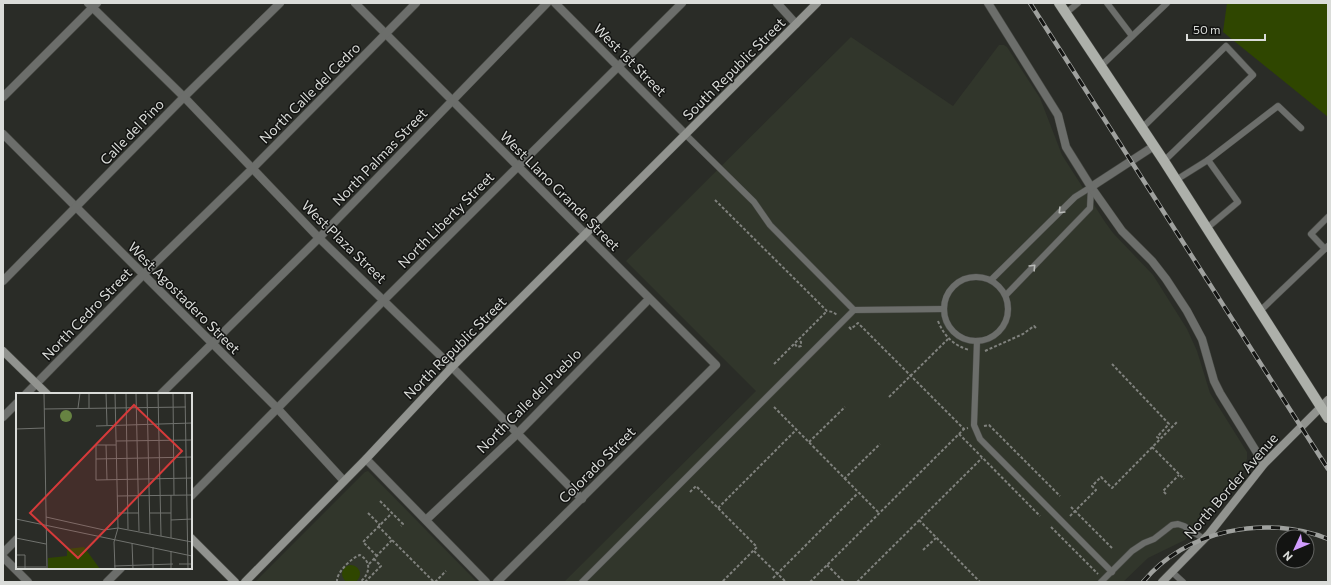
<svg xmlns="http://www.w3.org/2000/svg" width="1331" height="585" viewBox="0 0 1331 585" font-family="Commissioner,sans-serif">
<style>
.built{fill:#31362b}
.green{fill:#2f4600}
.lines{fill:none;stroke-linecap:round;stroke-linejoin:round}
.lane-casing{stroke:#464843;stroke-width:7}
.street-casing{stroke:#464843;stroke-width:9}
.secondary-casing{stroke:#464843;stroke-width:9}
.primary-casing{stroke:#464843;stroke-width:11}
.path{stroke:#80827e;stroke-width:2;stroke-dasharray:3 2;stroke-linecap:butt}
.lane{stroke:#6c6e6b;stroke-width:6}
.street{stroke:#6c6e6b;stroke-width:8}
.secondary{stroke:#91938f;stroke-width:8}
.primary{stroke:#adb0aa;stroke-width:10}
.rail-casing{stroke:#9fa19e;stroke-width:4.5}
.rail{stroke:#131412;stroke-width:3;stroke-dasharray:9;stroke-linecap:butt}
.oneway{stroke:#b9bbb8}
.labels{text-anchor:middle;stroke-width:3;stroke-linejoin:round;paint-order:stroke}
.street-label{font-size:14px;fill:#dadcd9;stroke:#131412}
.inset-road{fill:none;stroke:#70726e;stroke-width:1}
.view{fill:#d63a3a;fill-opacity:0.15;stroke:#d63a3a;stroke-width:2}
.inset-edge{fill:none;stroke:#dadcd9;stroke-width:2}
</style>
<rect width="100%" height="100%" fill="#2a2c27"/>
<g class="built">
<path d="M851 37 953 106 999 45H1004L1007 47 1040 98 1062 155 1105 222 1113 233 1153 275 1187 329 1197 351 1210 393 1247 452V459L1244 469 1185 540 1148 558 1123 582H564L756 391 626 261Z"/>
<path d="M368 471 477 582H255L365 472Z"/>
</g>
<g class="green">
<path d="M1227 3H1328V117L1223 32Z"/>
<circle cx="351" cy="574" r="9"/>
</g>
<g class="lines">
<g class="lane-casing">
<g id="lane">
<path d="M1107 3 1132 36"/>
<path d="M1066 13 1078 3"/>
<path d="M1101 66 1167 3"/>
<path d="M1142 128 1226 46 1253 75 1164 161"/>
<path d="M686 135 754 202 770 225 854 310"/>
<path d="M1176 180 1208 160"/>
<path d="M1207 228 1238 202 1208 160 1278 106 1301 128"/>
<path d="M1325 249 1311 234 1328 217"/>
<circle cx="976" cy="309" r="32"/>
<path d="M991 280 1075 197 1091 187"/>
<path d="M1006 295 1090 208 1091 187"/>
<path d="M1260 311 1328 246"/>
<path d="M977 341 974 425 980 439 1112 572"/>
<path d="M1172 572 1183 582"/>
<path d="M582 582 854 310 944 309"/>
<path d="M1101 582 1132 551 1144 543 1154 539 1172 525 1178 524 1184 526 1204 539"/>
</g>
</g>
<g class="street-casing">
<g id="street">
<path d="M88 3 184 97 319 238 452 367 582 499"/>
<path d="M355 3 716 365 497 582"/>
<path d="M555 3 686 135"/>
<path d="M777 3 796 24"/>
<path d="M988 3 1058 115 1066 147 1091 187 1122 231 1152 261 1166 279 1187 311 1202 339 1214 381 1220 393 1264 464"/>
<path d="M3 97 97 3"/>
<path d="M3 134 277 408 344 481"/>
<path d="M1091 187 1154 146"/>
<path d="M3 281 184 97 280 3"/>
<path d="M26 394 143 275 252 169 416 3"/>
<path d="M161 394 319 238 547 3"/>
<path d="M3 417 17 403"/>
<path d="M366 459 486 582"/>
<path d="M191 496 384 300 682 3"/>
<path d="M426 520 517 434 649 299"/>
<path d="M3 553 17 539"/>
<path d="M3 557 28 582"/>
<path d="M107 582 121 568"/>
</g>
</g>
<g class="secondary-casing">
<g id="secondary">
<path d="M3 351 47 394"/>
<path d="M191 538 235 582"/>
<path d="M245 582 366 459 452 367 817 3"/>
<path d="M1162 582 1209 534 1264 464 1328 400"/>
</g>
</g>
<g class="primary-casing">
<path id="primary" d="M1059 3 1164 161 1328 418"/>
</g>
<g class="path">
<path d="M715 200 827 311 833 312 837 315"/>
<path d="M938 321C944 336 953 345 969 350"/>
<path d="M849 327 851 329 858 323 964 429"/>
<path d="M795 344 797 347 801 346V342L799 340"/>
<path d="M985 351 1023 334 1034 326 1037 329"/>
<path d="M774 364 827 311"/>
<path d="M1112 364 1169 424 1157 437 1160 439"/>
<path d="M889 397 948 339"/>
<path d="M774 407 879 513"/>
<path d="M984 426 989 425 1060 496"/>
<path d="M959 434 1040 516"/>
<path d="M809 442 845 407"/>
<path d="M1152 447 1184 479"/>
<path d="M844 479 880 444"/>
<path d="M690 492 696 486 757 547 722 582"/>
<path d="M1166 494 1163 491 1179 475"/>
<path d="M380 501 403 524 401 526"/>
<path d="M1071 507 1112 548"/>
<path d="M718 508 796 430"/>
<path d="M368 513 380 525"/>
<path d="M1070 516 1096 490 1092 486 1101 477 1112 488 1178 421"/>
<path d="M919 520 980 582"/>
<path d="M378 526 434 582"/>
<path d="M1051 527 1098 574"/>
<path d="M923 550 936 538"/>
<path d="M754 551 786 582"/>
<path d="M377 556 363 542 392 513"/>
<path d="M369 564 392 540"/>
<path d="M827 565 844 582"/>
<path d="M773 578 858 493"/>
<path d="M337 582C336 573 351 558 360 555 372 562 370 574 360 582"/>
<path d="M365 582 381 566 374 559"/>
<path d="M435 582 446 571"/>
<path d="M810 582 964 429 968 428"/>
<path d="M857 582 982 458"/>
</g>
<use href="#lane" class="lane"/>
<use href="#street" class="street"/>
<use href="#secondary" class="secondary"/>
<use href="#primary" class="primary"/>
<g class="rail-casing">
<g id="rail">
<path d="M1030 3 1328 469"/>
<path d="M1143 582C1185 530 1266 514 1328 539"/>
</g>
</g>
<use href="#rail" class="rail"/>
</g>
<defs><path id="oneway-chevron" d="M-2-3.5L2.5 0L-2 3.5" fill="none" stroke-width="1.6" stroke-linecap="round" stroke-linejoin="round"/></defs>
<g class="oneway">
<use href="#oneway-chevron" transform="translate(1061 211) rotate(135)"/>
<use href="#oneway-chevron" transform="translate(1033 267) rotate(-46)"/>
</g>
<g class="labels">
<g class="street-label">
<text transform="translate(630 60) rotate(45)" y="5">West 1st Street</text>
<text transform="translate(734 69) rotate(-45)" y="5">South Republic Street</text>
<text transform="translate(310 93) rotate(-45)" y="5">North Calle del Cedro</text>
<text transform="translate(132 132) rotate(-46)" y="5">Calle del Pino</text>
<text transform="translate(380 157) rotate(-46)" y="5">North Palmas Street</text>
<text transform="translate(560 191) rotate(45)" y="5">West Llano Grande Street</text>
<text transform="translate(446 220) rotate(-45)" y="5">North Liberty Street</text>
<text transform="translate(344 242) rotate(44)" y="5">West Plaza Street</text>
<text transform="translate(184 298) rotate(45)" y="5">West Agostadero Street</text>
<text transform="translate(87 314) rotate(-46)" y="5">North Cedro Street</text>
<text transform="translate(455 348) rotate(-45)" y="5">North Republic Street</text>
<text transform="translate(529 401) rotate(-45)" y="5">North Calle del Pueblo</text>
<text transform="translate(597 465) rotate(-45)" y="5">Colorado Street</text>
<text transform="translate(1231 486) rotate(-49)" y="5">North Border Avenue</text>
</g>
</g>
<g transform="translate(16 393)">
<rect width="176" height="176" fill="#2a2c27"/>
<path d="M68 154 84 176H32V165L51 163V156Z" fill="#2f4600"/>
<path d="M44 23a6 6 0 1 1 12 0a6 6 0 1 1-12 0Z" fill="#678342"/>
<path class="inset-road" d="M28 0 31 176M73 0V15M90 0 91 32M110 0 112 136M120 0 123 138M131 0 134 141M142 0 145 143M157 0 158 102M169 0 172 176M62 15 64 0M28 16 170 14M80 33 176 30M0 36 28 35M100 48 176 47M90 52 91 87M100 52H80V87L176 85M80 66 176 64M155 102V145M101 103 176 102M102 120H123M134 120H155M30 124 88 137 102 135 176 149M0 126 176 163M155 127 176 126M0 145 30 151M116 150 117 176M137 154V176M155 158V176M0 162H9V176M163 171H176M98 173 157 171M0 174H30M99 176 98 149 102 135 99 0"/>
<path class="view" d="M118 12 166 58 62 165 14 120Z"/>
<rect width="176" height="176" class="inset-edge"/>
</g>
<rect width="1331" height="585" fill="none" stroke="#dadcd9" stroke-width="8"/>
<g transform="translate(1295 549) rotate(226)"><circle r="19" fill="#131412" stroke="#636462"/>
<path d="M0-3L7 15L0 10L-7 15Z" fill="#d19dfe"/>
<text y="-6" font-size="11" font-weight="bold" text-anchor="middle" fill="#dadcd9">N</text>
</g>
<path d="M1187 34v6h78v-6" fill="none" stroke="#dadcd9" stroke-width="2"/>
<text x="1193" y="34" font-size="12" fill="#dadcd9" stroke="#131412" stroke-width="3" paint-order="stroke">50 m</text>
</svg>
